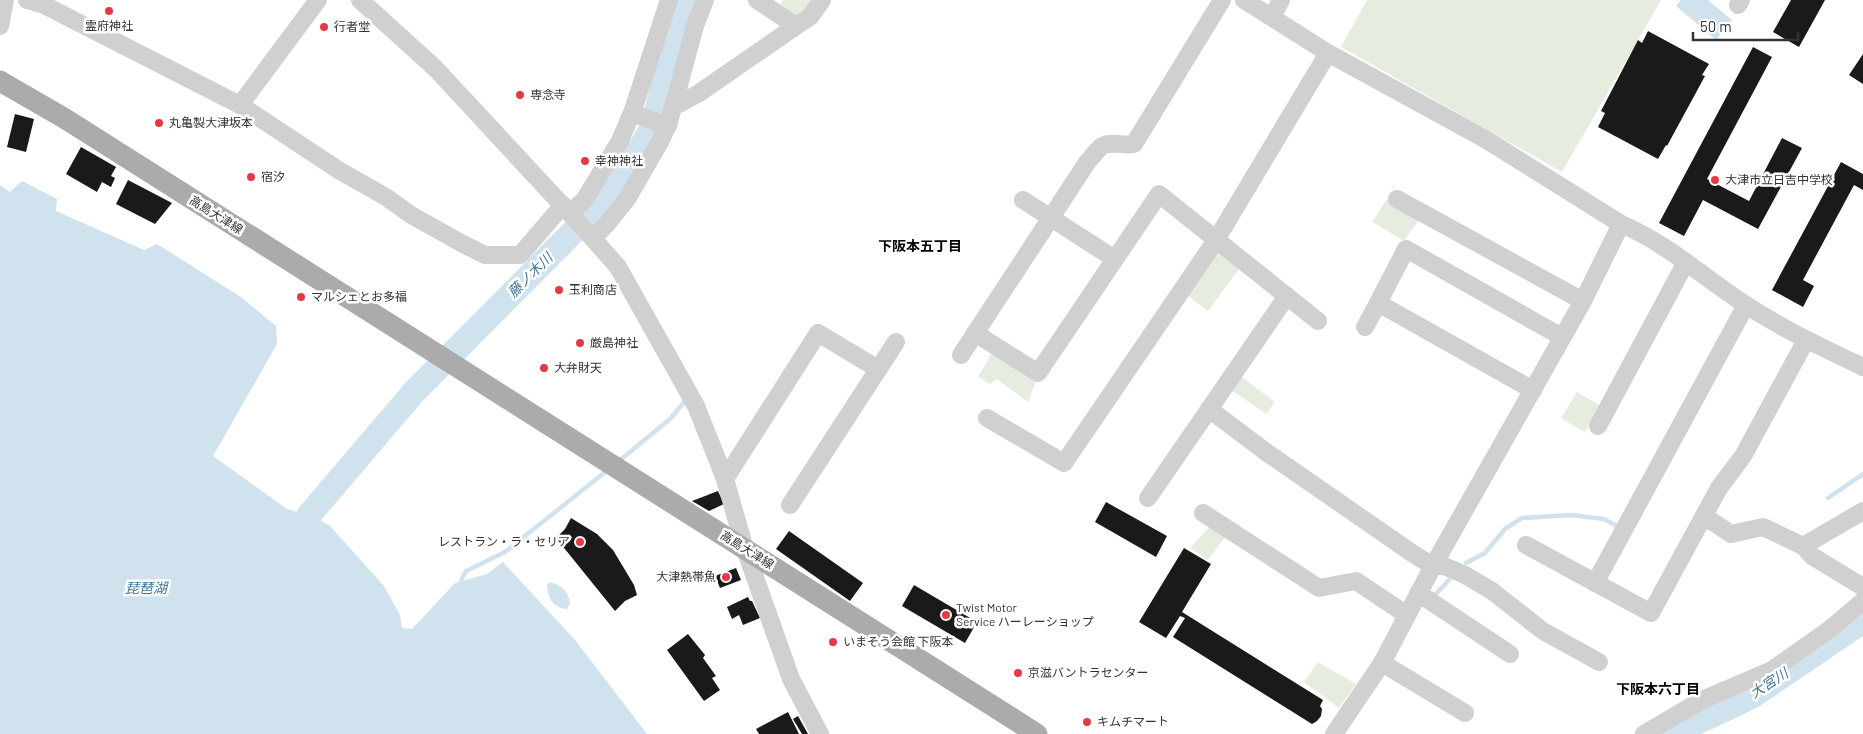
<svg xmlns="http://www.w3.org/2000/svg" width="1863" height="734" viewBox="0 0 1863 734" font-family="Barlow,'Noto Sans JP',sans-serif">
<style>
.green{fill:#e6ecdf}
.water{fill:#cfe2ee}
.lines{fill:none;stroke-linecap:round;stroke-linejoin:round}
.stream{stroke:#cfe2ee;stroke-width:4.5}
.river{stroke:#cfe2ee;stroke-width:25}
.building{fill:#1a1a1a}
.minor{stroke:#d0d0d0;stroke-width:18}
.major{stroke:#ababab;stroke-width:21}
.poi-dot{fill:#e63946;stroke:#fff;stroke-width:2}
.labels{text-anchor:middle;stroke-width:5;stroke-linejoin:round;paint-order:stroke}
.poi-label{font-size:12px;fill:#333;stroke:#fff;text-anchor:start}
.street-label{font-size:12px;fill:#333;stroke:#fff}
.neighbourhood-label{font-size:14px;font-weight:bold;fill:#000;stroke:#fff}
.water-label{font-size:14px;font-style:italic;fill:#3f7597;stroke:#fff}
</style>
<rect width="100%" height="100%" fill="#fff"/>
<g class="green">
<path d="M783 0H815L795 22 777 9Z"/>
<path d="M1367 0H1661L1562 172 1341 47Z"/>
<path d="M1387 199 1419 220 1404 241 1372 222Z"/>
<path d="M1217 249 1239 269 1208 311 1187 295Z"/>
<path d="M993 351 1037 379 1028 402 997 379 990 384 978 377Z"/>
<path d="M1239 375 1275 402 1266 414 1230 389Z"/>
<path d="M1577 392 1599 405 1585 432 1561 418Z"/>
<path d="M1209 527 1225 537 1208 560 1190 548Z"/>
<path d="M1318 662 1356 684 1339 708 1304 682Z"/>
</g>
<g class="water">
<path d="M1681 0H1708L1732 20 1716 40 1676 6Z"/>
<path d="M22 181 57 199 56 211 144 250 157 244 241 297 276 326 277 344 213 456 287 509 318 519 330 526 384 586 400 615 402 628 412 629 455 583 487 574 503 562 575 640 647 734H0V185L10 192Z"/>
<path d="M550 582C562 586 568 591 570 603L567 609C553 608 548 598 547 585Z"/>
</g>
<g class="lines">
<g class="stream">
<path d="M619 461 670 419 686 400"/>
<path d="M1828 498 1863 474"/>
<path d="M1466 563 1485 553 1505 529 1522 518 1571 515 1604 519 1615 525"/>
<path d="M461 581 466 571 505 552 609 469"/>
<path d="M1434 596 1449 580"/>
</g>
<g class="river">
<path d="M296 547 309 515 414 392 575 230 608 202 653 127 669 59 690 0"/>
<path d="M1669 734 1713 715 1754 695 1863 621"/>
</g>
</g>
<g class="building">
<path d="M1791 0H1825L1799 47 1773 32Z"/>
<path d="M1648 31 1709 64 1702 75 1705 76 1667 146 1666 145 1658 159 1598 127 1605 113 1601 111 1638 40 1642 43Z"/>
<path d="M1753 47 1772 57 1707 179 1749 201 1782 138 1802 148 1758 229 1703 200 1684 236 1659 223Z"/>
<path d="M1863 54V84L1849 75Z"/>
<path d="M15 114 34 119 26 152 7 147Z"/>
<path d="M81 147 116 167 111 176 115 178 111 187 102 182 97 192 66 174Z"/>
<path d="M1841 162 1863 174V190L1854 185 1803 280 1814 286 1803 307 1772 290Z"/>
<path d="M128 180 172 203 155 224 116 204Z"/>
<path d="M718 491 724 504 709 511 692 501Z"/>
<path d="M1106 502 1167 536 1156 557 1095 522Z"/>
<path d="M571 518 597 534 613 550 634 585 637 595 625 601 615 611 556 538 565 529Z"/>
<path d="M789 531 863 583 850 601 776 549Z"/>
<path d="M1184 548 1211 564 1182 612 1323 700 1320 706 1322 709 1321 716 1317 721 1312 724 1173 637 1185 618 1180 616 1166 638 1139 622Z"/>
<path d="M736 568 741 580 720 588 715 576Z"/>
<path d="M914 585 977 622 965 643 902 606Z"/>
<path d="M748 597 750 601H752L760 618 743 625 739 615 732 619 727 607Z"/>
<path d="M688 634 705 655 703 658 716 676 712 678 720 690 704 701 667 650Z"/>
<path d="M788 712 799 734H759L756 729Z"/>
<path d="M798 716 808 734H802L793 719Z"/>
</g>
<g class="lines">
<g class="minor">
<path d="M27 0 42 4 240 105 340 171 386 197 411 215 463 244 485 255H520L563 205"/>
<path d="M360 0 435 68 589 234 618 267 696 406 725 479 745 549 791 679 820 734"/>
<path d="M1244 0 1328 53 1485 139 1621 224C1667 243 1704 278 1746 305 1783 329 1823 348 1863 367"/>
<path d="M1738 5 1741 0"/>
<path d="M1272 17 1281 0"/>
<path d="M0 26 5 0"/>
<path d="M796 26 810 17 822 0"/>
<path d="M240 105 318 0"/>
<path d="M674 105 681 103 699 93 796 26 757 0"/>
<path d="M632 113 668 126"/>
<path d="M1397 199 1583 301"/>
<path d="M1023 200 1115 259"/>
<path d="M570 213 585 199 620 141 633 110 669 0"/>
<path d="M593 238 607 224 627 199 661 140 669 122 695 26 705 0"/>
<path d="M1378 303 1406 249 1562 337"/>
<path d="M1365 327 1378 303 1533 390"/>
<path d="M975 333 1038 373 1159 194 1318 321"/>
<path d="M961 355 1088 161C1093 156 1097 150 1102 146 1111 141 1124 146 1134 144L1222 0"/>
<path d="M1209 409 1266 452 1412 553 1433 566H1444L1465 575 1492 591 1543 631 1599 662"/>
<path d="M987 418 1064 463 1216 240 1328 53"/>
<path d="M1598 426 1686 262"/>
<path d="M725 479 818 333 878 369"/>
<path d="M1148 498 1287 296"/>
<path d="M790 505 896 342"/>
<path d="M1203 513 1319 588 1356 581 1407 615"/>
<path d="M1704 516 1731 534 1763 527 1803 546 1812 556 1863 587"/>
<path d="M1526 545 1651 613 1719 488 1743 456 1806 340"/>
<path d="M1803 546 1863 511"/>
<path d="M1595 583 1746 305"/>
<path d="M1418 593 1510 654"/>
<path d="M1382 663 1465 713"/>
<path d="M1334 734 1382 663 1433 566 1583 301 1621 224"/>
<path d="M1644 734 1702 700 1772 670 1830 629 1863 601"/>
</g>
<path class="major" d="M0 81 64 118 1037 734"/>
</g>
<g class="poi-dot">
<circle cx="109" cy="11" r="5"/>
<circle cx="324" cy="27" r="5"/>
<circle cx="520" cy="95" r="5"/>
<circle cx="159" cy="123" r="5"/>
<circle cx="585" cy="161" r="5"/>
<circle cx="251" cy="177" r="5"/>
<circle cx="1715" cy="180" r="5"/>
<circle cx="559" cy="290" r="5"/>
<circle cx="301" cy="297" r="5"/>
<circle cx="580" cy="343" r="5"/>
<circle cx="544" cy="368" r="5"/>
<circle cx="580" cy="542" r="5"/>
<circle cx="726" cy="577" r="5"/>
<circle cx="946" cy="615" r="5"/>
<circle cx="833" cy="642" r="5"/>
<circle cx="1018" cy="673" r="5"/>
<circle cx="1087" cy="722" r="5"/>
</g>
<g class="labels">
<g class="poi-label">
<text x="109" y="30" text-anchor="middle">霊府神社</text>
<text x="334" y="31">行者堂</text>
<text x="530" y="99">専念寺</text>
<text x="169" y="127">丸亀製大津坂本</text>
<text x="595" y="165">幸神神社</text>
<text x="261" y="181">宿汐</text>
<text x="1725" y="184">大津市立日吉中学校</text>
<text x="569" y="294">玉利商店</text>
<text x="311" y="301">マルシェとお多福</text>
<text x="590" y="347">厳島神社</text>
<text x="554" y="372">大弁財天</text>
<text x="570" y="546" text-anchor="end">レストラン・ラ・セリア</text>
<text x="716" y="581" text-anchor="end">大津熱帯魚</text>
<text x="956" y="612">Twist Motor<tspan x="956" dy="14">Service ハーレーショップ</tspan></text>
<text x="843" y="646">いまそう会館 下阪本</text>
<text x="1028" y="677">京滋バントラセンター</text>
<text x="1097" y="726">キムチマート</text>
</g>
<g class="street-label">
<text transform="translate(216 215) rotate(32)" y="4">高島大津線</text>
<text transform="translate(747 550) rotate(32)" y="4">高島大津線</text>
</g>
<g class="neighbourhood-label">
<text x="920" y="251">下阪本五丁目</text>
<text x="1658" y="694">下阪本六丁目</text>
</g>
<g class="water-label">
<text transform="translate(530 275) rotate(-45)" y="5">藤ノ木川</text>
<text x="146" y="593">琵琶湖</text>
<text transform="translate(1769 683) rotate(-33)" y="5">大宮川</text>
</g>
</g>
<path d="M1693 32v8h105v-8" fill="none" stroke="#333333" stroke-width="2.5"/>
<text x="1700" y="32" font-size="15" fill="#333333" stroke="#ffffff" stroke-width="4" paint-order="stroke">50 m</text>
</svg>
